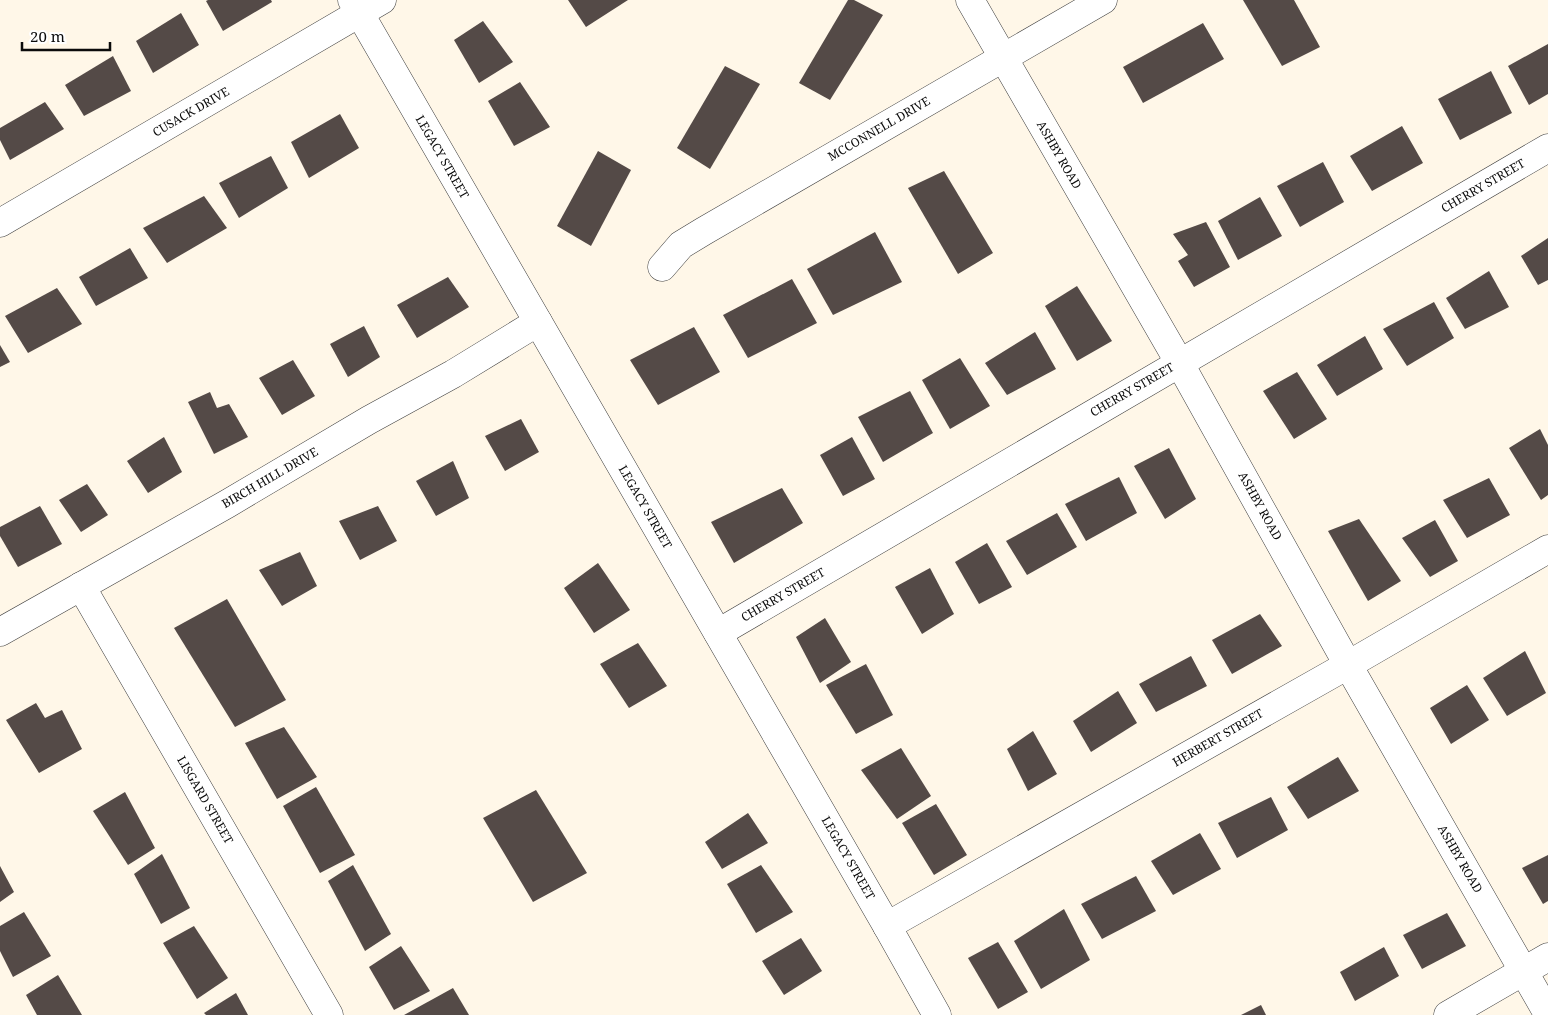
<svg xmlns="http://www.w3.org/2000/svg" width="1548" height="1015" viewBox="0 0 1548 1015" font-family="'Noto Serif',serif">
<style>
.building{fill:#544a47}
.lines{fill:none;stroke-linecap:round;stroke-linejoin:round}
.minor-casing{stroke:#3e3e3e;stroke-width:29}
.minor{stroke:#fff;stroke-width:28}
.labels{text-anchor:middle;stroke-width:5;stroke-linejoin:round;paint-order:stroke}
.street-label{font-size:12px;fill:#0b0b0b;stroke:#fff}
</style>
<rect width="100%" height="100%" fill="#fff7e8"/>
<g class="building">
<path d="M208 0H271L272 2 223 31 206 1Z"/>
<path d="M568 0H628L586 27Z"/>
<path d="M848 0H854L883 15 830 100 799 83Z"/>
<path d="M1243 0H1294L1320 47 1282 66Z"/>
<path d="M181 13 199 45 153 73 136 41Z"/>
<path d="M483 21 513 62 479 83 454 40Z"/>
<path d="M1203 23 1224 59 1143 103 1123 67Z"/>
<path d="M1548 44V94L1529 105 1508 66Z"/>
<path d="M113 56 131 91 84 116 65 85Z"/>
<path d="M725 66 760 84 710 169 677 148Z"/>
<path d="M1491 71 1512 113 1460 140 1438 99Z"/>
<path d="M520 82 550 127 514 146 488 101Z"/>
<path d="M45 102 64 129 10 160 0 140V128Z"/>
<path d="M340 114 359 148 309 178 291 142Z"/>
<path d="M1402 126 1423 163 1372 191 1350 156Z"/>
<path d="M598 151 631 170 591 246 557 226Z"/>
<path d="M271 156 288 188 239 218 219 183Z"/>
<path d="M1323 162 1344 202 1300 227 1277 186Z"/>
<path d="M944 171 993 253 958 274 908 188Z"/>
<path d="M204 196 227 228 167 263 143 228Z"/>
<path d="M1260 197 1282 236 1238 260 1218 221Z"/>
<path d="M1206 222 1230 267 1194 287 1178 261 1188 255 1173 234Z"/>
<path d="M875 232 902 282 833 315 807 269Z"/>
<path d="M1548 238V280L1538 285 1521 256Z"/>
<path d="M130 248 148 278 96 306 79 277Z"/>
<path d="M1489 271 1509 307 1465 329 1446 298Z"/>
<path d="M448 277 469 307 417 338 397 305Z"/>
<path d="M792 279 817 323 748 358 723 315Z"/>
<path d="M1077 286 1112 341 1077 361 1045 306Z"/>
<path d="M57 288 82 324 28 353 5 316Z"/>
<path d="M1434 302 1454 338 1407 366 1383 329Z"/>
<path d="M364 326 380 357 348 377 330 344Z"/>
<path d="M694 327 720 372 658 405 630 360Z"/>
<path d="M1035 332 1056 369 1007 395 985 363Z"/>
<path d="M1365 336 1383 369 1337 396 1317 365Z"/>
<path d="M0 345 10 362 0 367Z"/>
<path d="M960 358 990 406 950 429 922 380Z"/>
<path d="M293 360 315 396 282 415 259 378Z"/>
<path d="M1297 372 1327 419 1294 439 1263 391Z"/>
<path d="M910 391 933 433 883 462 858 417Z"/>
<path d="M210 392 217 408 229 404 248 437 214 454 188 402Z"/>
<path d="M521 419 539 452 505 471 485 436Z"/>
<path d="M1540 429 1548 445V495L1541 500 1509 448Z"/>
<path d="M164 437 182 472 148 493 127 461Z"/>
<path d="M852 437 875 479 843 496 820 455Z"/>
<path d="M1169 448 1196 499 1165 519 1134 466Z"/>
<path d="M453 461 469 498 436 516 416 481Z"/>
<path d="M1119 477 1137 513 1086 541 1065 504Z"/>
<path d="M1489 478 1510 515 1467 538 1443 500Z"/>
<path d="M87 484 108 515 81 532 59 500Z"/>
<path d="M782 488 803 523 734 563 711 522Z"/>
<path d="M40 506 62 544 18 567 0 536V527Z"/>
<path d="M378 506 397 541 360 560 339 521Z"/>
<path d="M1057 513 1077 547 1027 575 1006 541Z"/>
<path d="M1359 519 1401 581 1368 601 1328 531Z"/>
<path d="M1435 520 1458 561 1430 577 1402 538Z"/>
<path d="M987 543 1012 587 979 604 955 562Z"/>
<path d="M300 552 317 586 282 606 259 570Z"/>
<path d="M598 563 630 610 594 633 564 588Z"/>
<path d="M930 568 954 614 922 634 895 587Z"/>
<path d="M227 599 286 700 235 727 174 628Z"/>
<path d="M1260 614 1282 646 1232 674 1212 640Z"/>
<path d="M825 618 851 662 820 683 796 637Z"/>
<path d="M638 643 667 686 629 708 600 664Z"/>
<path d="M1525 651 1546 693 1507 716 1483 678Z"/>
<path d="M1191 656 1207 686 1156 712 1139 684Z"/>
<path d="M866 664 893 715 856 734 826 685Z"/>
<path d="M1467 685 1489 720 1451 744 1430 708Z"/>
<path d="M1118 691 1137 723 1091 752 1073 721Z"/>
<path d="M36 703 45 718 62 710 82 749 39 773 6 720Z"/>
<path d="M284 727 317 777 277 799 245 743Z"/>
<path d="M1033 731 1057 774 1028 791 1007 749Z"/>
<path d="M901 748 931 796 897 819 861 770Z"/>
<path d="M1338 757 1359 791 1308 819 1287 787Z"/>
<path d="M316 787 355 855 320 873 283 806Z"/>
<path d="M536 790 587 873 533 902 483 818Z"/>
<path d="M125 792 155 848 128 865 93 811Z"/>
<path d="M1271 797 1288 830 1237 858 1218 823Z"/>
<path d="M936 804 967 855 934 875 902 823Z"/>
<path d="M748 813 768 843 722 869 705 842Z"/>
<path d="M1200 833 1221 869 1173 895 1151 861Z"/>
<path d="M162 854 190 908 161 924 134 874Z"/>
<path d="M1548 855V901L1543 904 1522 868Z"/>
<path d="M353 865 391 934 365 951 328 881Z"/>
<path d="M761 865 793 912 756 933 727 884Z"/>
<path d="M0 866 14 892 0 902Z"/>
<path d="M1136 876 1156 911 1102 939 1081 904Z"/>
<path d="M1064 909 1090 960 1041 989 1014 941Z"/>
<path d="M24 912 51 956 13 977 0 951V926Z"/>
<path d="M1447 913 1466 946 1422 969 1403 935Z"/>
<path d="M194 926 228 978 197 999 163 943Z"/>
<path d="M801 938 822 971 784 995 762 961Z"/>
<path d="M998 942 1028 992 998 1009 968 958Z"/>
<path d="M401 946 430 991 394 1010 369 967Z"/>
<path d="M1384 947 1399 976 1355 1001 1340 972Z"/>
<path d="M58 975 82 1015H37L26 995Z"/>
<path d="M453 988 469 1015H404Z"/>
<path d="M236 993 248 1015H206L204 1013Z"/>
<path d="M1261 1005 1266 1015H1241Z"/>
</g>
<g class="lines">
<g class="minor-casing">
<g id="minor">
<path d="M352 0 887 926 937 1015"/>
<path d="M970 0 1179 362 1348 665 1548 1014"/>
<path d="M0 223 382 0"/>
<path d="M662 267 681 245 704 231 1103 0"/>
<path d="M81 586 329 1015"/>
<path d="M0 632 227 504 369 420 453 374 538 322"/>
<path d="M718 633 1548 148"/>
<path d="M887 926 1348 665 1548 549"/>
<path d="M1448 1015 1548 957"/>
</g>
</g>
<use href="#minor" class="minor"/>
</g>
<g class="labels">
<g class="street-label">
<text transform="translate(191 112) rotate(-30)" y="4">CUSACK DRIVE</text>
<text transform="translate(879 129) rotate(-30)" y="4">MCCONNELL DRIVE</text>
<text transform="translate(1059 155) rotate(60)" y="4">ASHBY ROAD</text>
<text transform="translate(442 157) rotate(60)" y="4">LEGACY STREET</text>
<text transform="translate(1483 186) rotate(-30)" y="4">CHERRY STREET</text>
<text transform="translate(1132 390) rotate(-30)" y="4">CHERRY STREET</text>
<text transform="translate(270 478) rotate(-30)" y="4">BIRCH HILL DRIVE</text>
<text transform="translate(1260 506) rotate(61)" y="4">ASHBY ROAD</text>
<text transform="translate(645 507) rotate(60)" y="4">LEGACY STREET</text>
<text transform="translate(783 595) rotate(-30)" y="4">CHERRY STREET</text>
<text transform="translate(1218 738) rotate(-30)" y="4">HERBERT STREET</text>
<text transform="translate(205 800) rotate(60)" y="4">LISGARD STREET</text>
<text transform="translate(848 858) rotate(60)" y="4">LEGACY STREET</text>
<text transform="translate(1460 859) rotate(60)" y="4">ASHBY ROAD</text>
</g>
</g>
<path d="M22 42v8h88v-8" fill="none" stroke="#0b0b0b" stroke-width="2.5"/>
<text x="30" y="42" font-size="15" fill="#0b0b0b" stroke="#ffffff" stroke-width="4" paint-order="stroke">20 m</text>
</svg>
